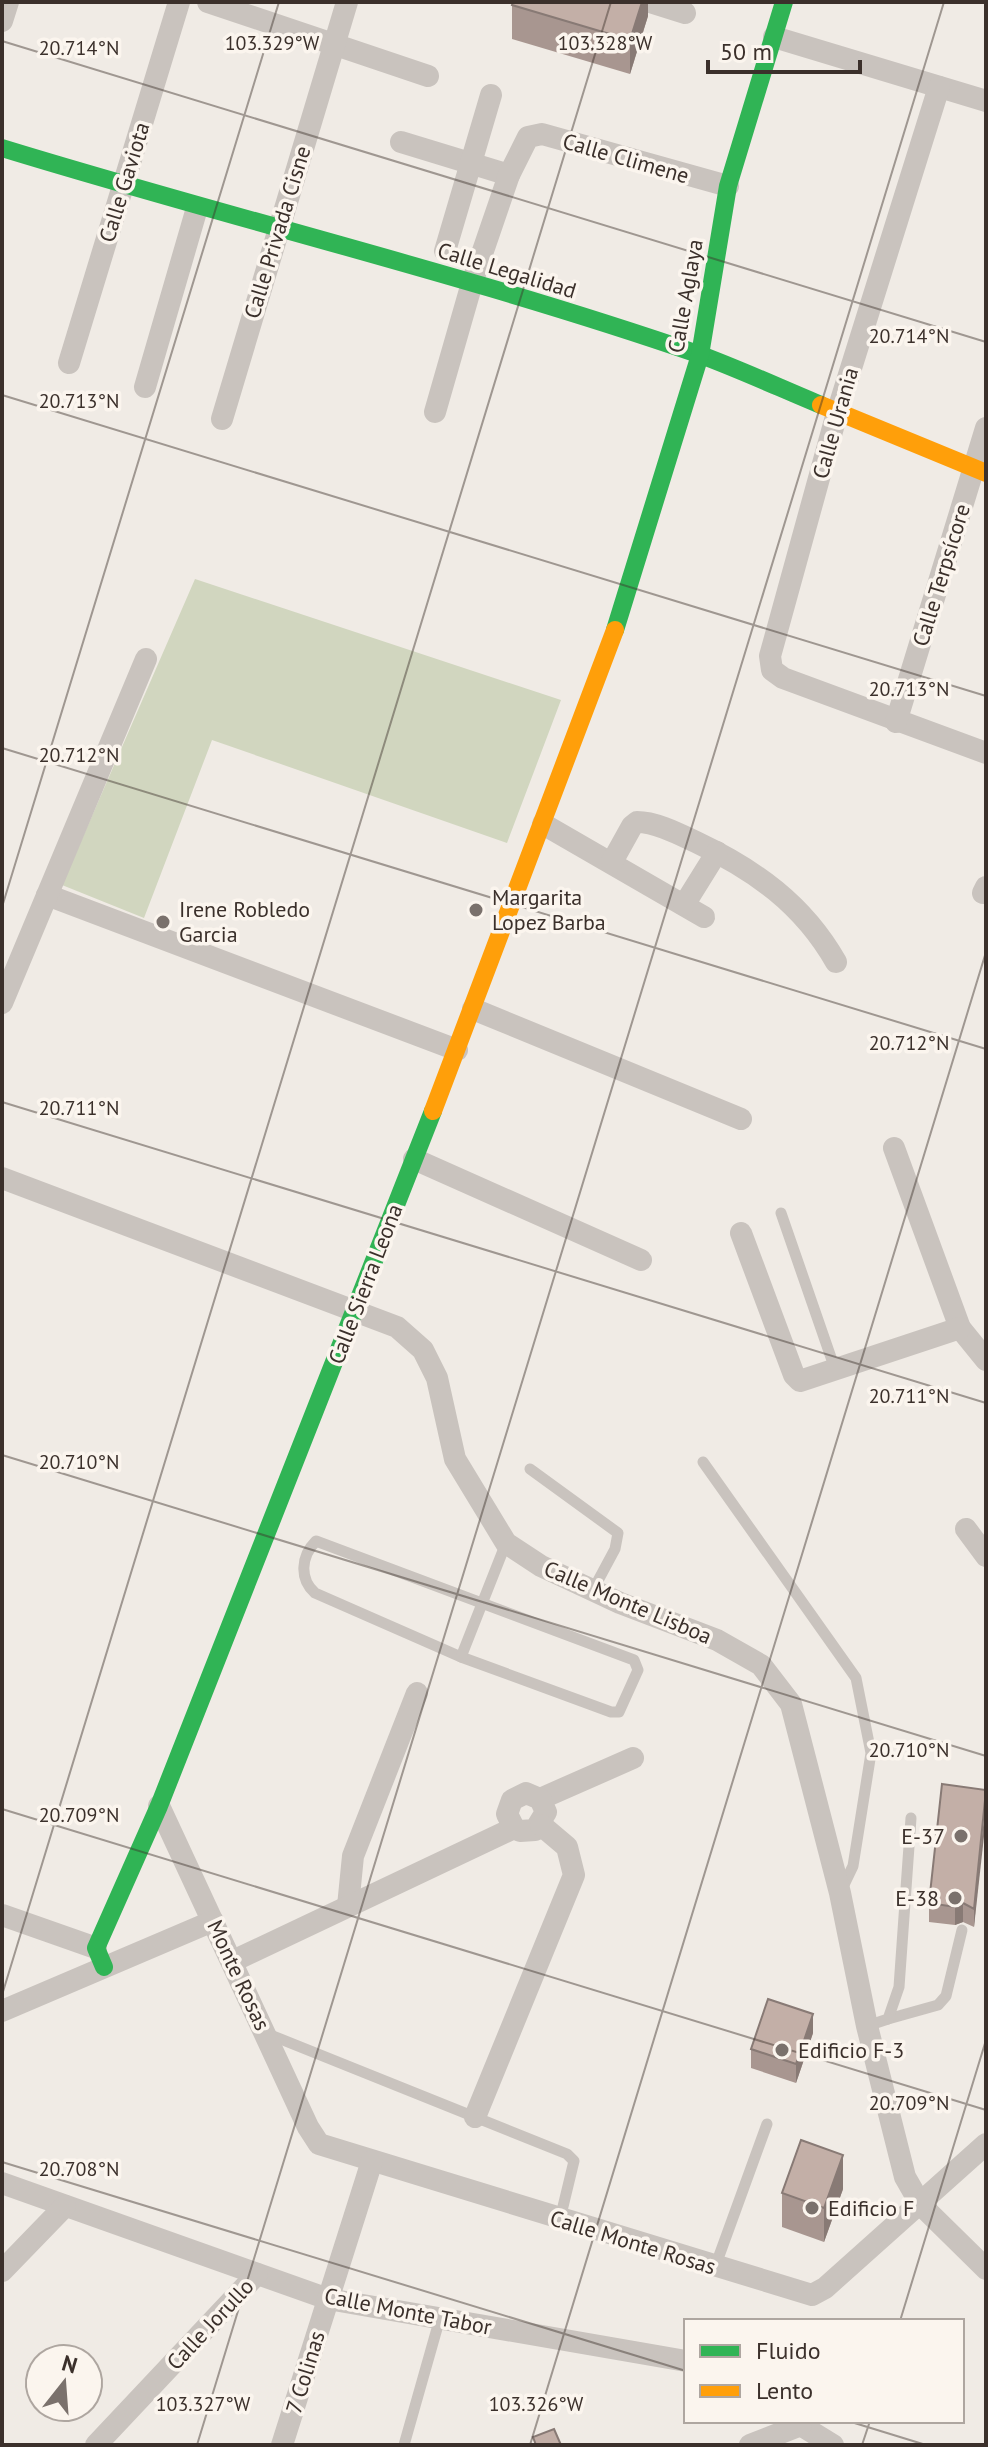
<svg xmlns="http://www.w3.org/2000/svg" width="988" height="2447" viewBox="0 0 988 2447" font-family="'PT Sans',sans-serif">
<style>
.green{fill:#d1d6bf}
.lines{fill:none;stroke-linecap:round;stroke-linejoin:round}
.lane{stroke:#c9c3be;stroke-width:11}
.street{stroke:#c9c3be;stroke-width:22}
.fast{stroke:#30b455;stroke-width:18}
.slow{stroke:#ff9f0a;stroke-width:18}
.wall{fill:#a89690}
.shaded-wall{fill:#887a75}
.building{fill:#c3afa7;stroke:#887a75;stroke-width:2}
.ticks{fill:none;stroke:#3b302b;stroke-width:2;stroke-opacity:0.45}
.poi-dot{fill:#7a716c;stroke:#fbf5ee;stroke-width:3}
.labels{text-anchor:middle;stroke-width:7;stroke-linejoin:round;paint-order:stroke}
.street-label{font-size:22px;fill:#3b302b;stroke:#fbf5ee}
.poi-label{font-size:22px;fill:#3b302b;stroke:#fbf5ee;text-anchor:start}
.ticks-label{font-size:20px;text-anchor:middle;fill:#3b302b;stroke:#fbf5ee;stroke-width:7;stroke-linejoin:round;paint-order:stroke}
</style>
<rect width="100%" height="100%" fill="#f0ebe5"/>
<path class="green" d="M195 579 561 700 507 843 212 740 144 918 62 885Z"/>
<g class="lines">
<g class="lane">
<path d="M781 1213 835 1369"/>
<path d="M703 1462 856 1678 871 1753 853 1866 841 1891"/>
<path d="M530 1469 618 1533 615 1549 593 1590"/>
<path d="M316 1541 634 1660 638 1670 619 1712H611L461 1657 315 1593C299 1579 301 1556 316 1541Z"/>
<path d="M461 1657 506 1543"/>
<path d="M888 2019 938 2005 946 1996 962 1930"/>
<path d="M867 2026 888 2019 899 1987 911 1818"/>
<path d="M268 2034 567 2154 574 2161 560 2219"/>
<path d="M715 2267 767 2124"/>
<path d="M404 2445 440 2318"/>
</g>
<g class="street">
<path d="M208 2 428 76"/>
<path d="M650 2 685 13"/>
<path d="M2 21 8 2"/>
<path d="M774 37 986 101"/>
<path d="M939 87 837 413 770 656 772 670 783 678 986 753"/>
<path d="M401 142 509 175"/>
<path d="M445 251 491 95"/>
<path d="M69 363 179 2"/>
<path d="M145 387 197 208"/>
<path d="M435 412 472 283 509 175 528 137 542 134 728 186"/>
<path d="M222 419 347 2"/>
<path d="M896 722 986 428"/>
<path d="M543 824 704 917"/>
<path d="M612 862 632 826 637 822C656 822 679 834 696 842 755 870 803 904 836 962"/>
<path d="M983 893 986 887"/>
<path d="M47 895 457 1050"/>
<path d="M684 905 717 852"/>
<path d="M2 1003 146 659"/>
<path d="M473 1009 741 1119"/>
<path d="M894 1148 960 1328 986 1360"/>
<path d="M414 1159 641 1260"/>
<path d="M2 1178 397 1327 423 1350 437 1378 455 1459 506 1543 541 1566 620 1603 717 1640 761 1665 791 1704 840 1893 867 2026 905 2177 921 2205 986 2269"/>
<path d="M741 1233 794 1375 800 1381 960 1328"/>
<path d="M966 1529 986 1556"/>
<path d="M540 1799 633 1758"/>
<path d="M159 1806 308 2127 319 2144 812 2295 825 2288 986 2144"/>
<path d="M348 1906 353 1856 417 1693"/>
<path d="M2 1915 96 1948"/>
<path d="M233 1961 514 1828 520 1831 535 1830 546 1812 540 1799 526 1793 512 1800 507 1814 514 1828"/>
<path d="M2 2011 213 1921"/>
<path d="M475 2117 574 1875 567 1847 541 1825"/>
<path d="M2 2183 328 2299 686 2361"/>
<path d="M2 2271 65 2206"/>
<path d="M794 2421 833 2445"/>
<path d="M96 2445 257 2274"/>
<path d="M282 2445 372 2161"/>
<path d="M750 2445 801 2425"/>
</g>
<g class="fast">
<path d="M2 148C233 219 469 275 698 354 739 369 780 388 821 405"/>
<path d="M615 630 700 355 728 186 784 2"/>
<path d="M104 1967 96 1948 159 1806 433 1111"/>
</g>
<g class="slow">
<path d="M821 405 986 473"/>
<path d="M433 1111 615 630"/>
</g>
</g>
<g class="wall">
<path d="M648 2V16L630 74 512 39V5Z"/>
<path d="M986 1790 974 1927 963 1922 955 1925 929 1922V1903Z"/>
<path d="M813 2033 796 2083 751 2068V2049Z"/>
<path d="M843 2189 824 2242 782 2227V2193Z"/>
</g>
<g class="shaded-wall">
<path d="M642 2H648V16L630 74V40Z"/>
<path d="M986 1800V1818L974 1927V1909Z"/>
<path d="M963 1903V1922L955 1925V1907Z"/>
<path d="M813 2014V2033L796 2083V2064Z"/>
<path d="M843 2155V2189L824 2242V2208Z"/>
</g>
<g class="building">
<path d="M513 2H642L630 40 512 5Z"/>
<path d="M942 1784 986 1790 974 1909 963 1903 955 1907 929 1903Z"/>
<path d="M768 1999 813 2014 796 2064 751 2049Z"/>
<path d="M801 2140 843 2155 824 2208 782 2193Z"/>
<path d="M554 2429 561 2445H536L533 2437Z"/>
</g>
<path class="ticks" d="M2 41 986 342M2 395 986 696M2 748 986 1049M2 907 279 2M2 1102 986 1403M2 1455 986 1756M2 1809 986 2110M2 1995 611 2M2 2162 686 2371M900 2321 986 2040M848 2421 926 2445M197 2445 944 2M530 2445 986 952M862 2445 870 2421"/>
<g class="poi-dot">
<circle cx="476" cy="910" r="8"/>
<circle cx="163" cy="922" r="8"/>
<circle cx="961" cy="1836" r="8"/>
<circle cx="955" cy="1898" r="8"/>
<circle cx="782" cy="2050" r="8"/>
<circle cx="812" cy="2208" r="8"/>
</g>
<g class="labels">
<g class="street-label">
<text transform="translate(626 158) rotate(16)" y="8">Calle Climene</text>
<text transform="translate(124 182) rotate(-73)" y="8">Calle Gaviota</text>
<text transform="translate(277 232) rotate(-73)" y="8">Calle Privada Cisne</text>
<text transform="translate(507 270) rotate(17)" y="8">Calle Legalidad</text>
<text transform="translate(685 296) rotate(-80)" y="8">Calle Aglaya</text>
<text transform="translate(835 423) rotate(-74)" y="8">Calle Urania</text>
<text transform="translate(941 575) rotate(-73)" y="8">Calle Terpsícore</text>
<text transform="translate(365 1284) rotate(-69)" y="8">Calle Sierra Leona</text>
<text transform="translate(628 1602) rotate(23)" y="8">Calle Monte Lisboa</text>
<text transform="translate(239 1975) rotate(65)" y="8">Monte Rosas</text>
<text transform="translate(633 2242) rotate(17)" y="8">Calle Monte Rosas</text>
<text transform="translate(408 2311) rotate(11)" y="8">Calle Monte Tabor</text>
<text transform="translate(210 2324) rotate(-47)" y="8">Calle Jorullo</text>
<text transform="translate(305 2372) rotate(-73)" y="8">7 Colinas</text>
</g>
<g class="poi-label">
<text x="492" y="905">Margarita<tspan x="492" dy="25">Lopez Barba</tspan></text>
<text x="179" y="917">Irene Robledo<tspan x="179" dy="25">Garcia</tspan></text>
<text x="945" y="1844" text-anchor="end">E-37</text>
<text x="939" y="1906" text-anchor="end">E-38</text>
<text x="798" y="2058">Edificio F-3</text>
<text x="828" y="2216">Edificio F</text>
</g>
</g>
<g class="ticks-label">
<text x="272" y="50">103.329°W</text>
<text x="605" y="50">103.328°W</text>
<text x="79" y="55">20.714°N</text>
<text x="909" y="343">20.714°N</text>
<text x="79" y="408">20.713°N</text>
<text x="909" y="696">20.713°N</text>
<text x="79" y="762">20.712°N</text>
<text x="909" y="1050">20.712°N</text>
<text x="79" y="1115">20.711°N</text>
<text x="909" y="1403">20.711°N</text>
<text x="79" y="1469">20.710°N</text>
<text x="909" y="1757">20.710°N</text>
<text x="79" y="1822">20.709°N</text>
<text x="909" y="2110">20.709°N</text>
<text x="79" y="2176">20.708°N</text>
<text x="203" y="2411">103.327°W</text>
<text x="536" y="2411">103.326°W</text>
</g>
<rect width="988" height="2447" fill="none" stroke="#3b302b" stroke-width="8"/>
<rect x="684" y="2319" width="280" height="104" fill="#fbf5ee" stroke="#aea6a0" stroke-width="2"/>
<rect x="700" y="2345" width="40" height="12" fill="#30b455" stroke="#aea6a0" stroke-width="2"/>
<text x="756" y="2359" font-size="24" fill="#3b302b">Fluido</text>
<rect x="700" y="2385" width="40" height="12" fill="#ff9f0a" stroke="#aea6a0" stroke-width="2"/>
<text x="756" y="2399" font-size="24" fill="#3b302b">Lento</text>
<g transform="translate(64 2383) rotate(17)"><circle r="38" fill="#fbf5ee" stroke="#aea6a0" stroke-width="2"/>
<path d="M0-6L14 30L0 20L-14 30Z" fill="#7a716c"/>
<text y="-12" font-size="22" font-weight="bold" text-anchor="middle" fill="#3b302b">N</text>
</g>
<path d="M708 60v12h152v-12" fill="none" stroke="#3b302b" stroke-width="4"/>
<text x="720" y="60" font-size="24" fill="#3b302b" stroke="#fbf5ee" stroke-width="6" paint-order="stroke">50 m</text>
</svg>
